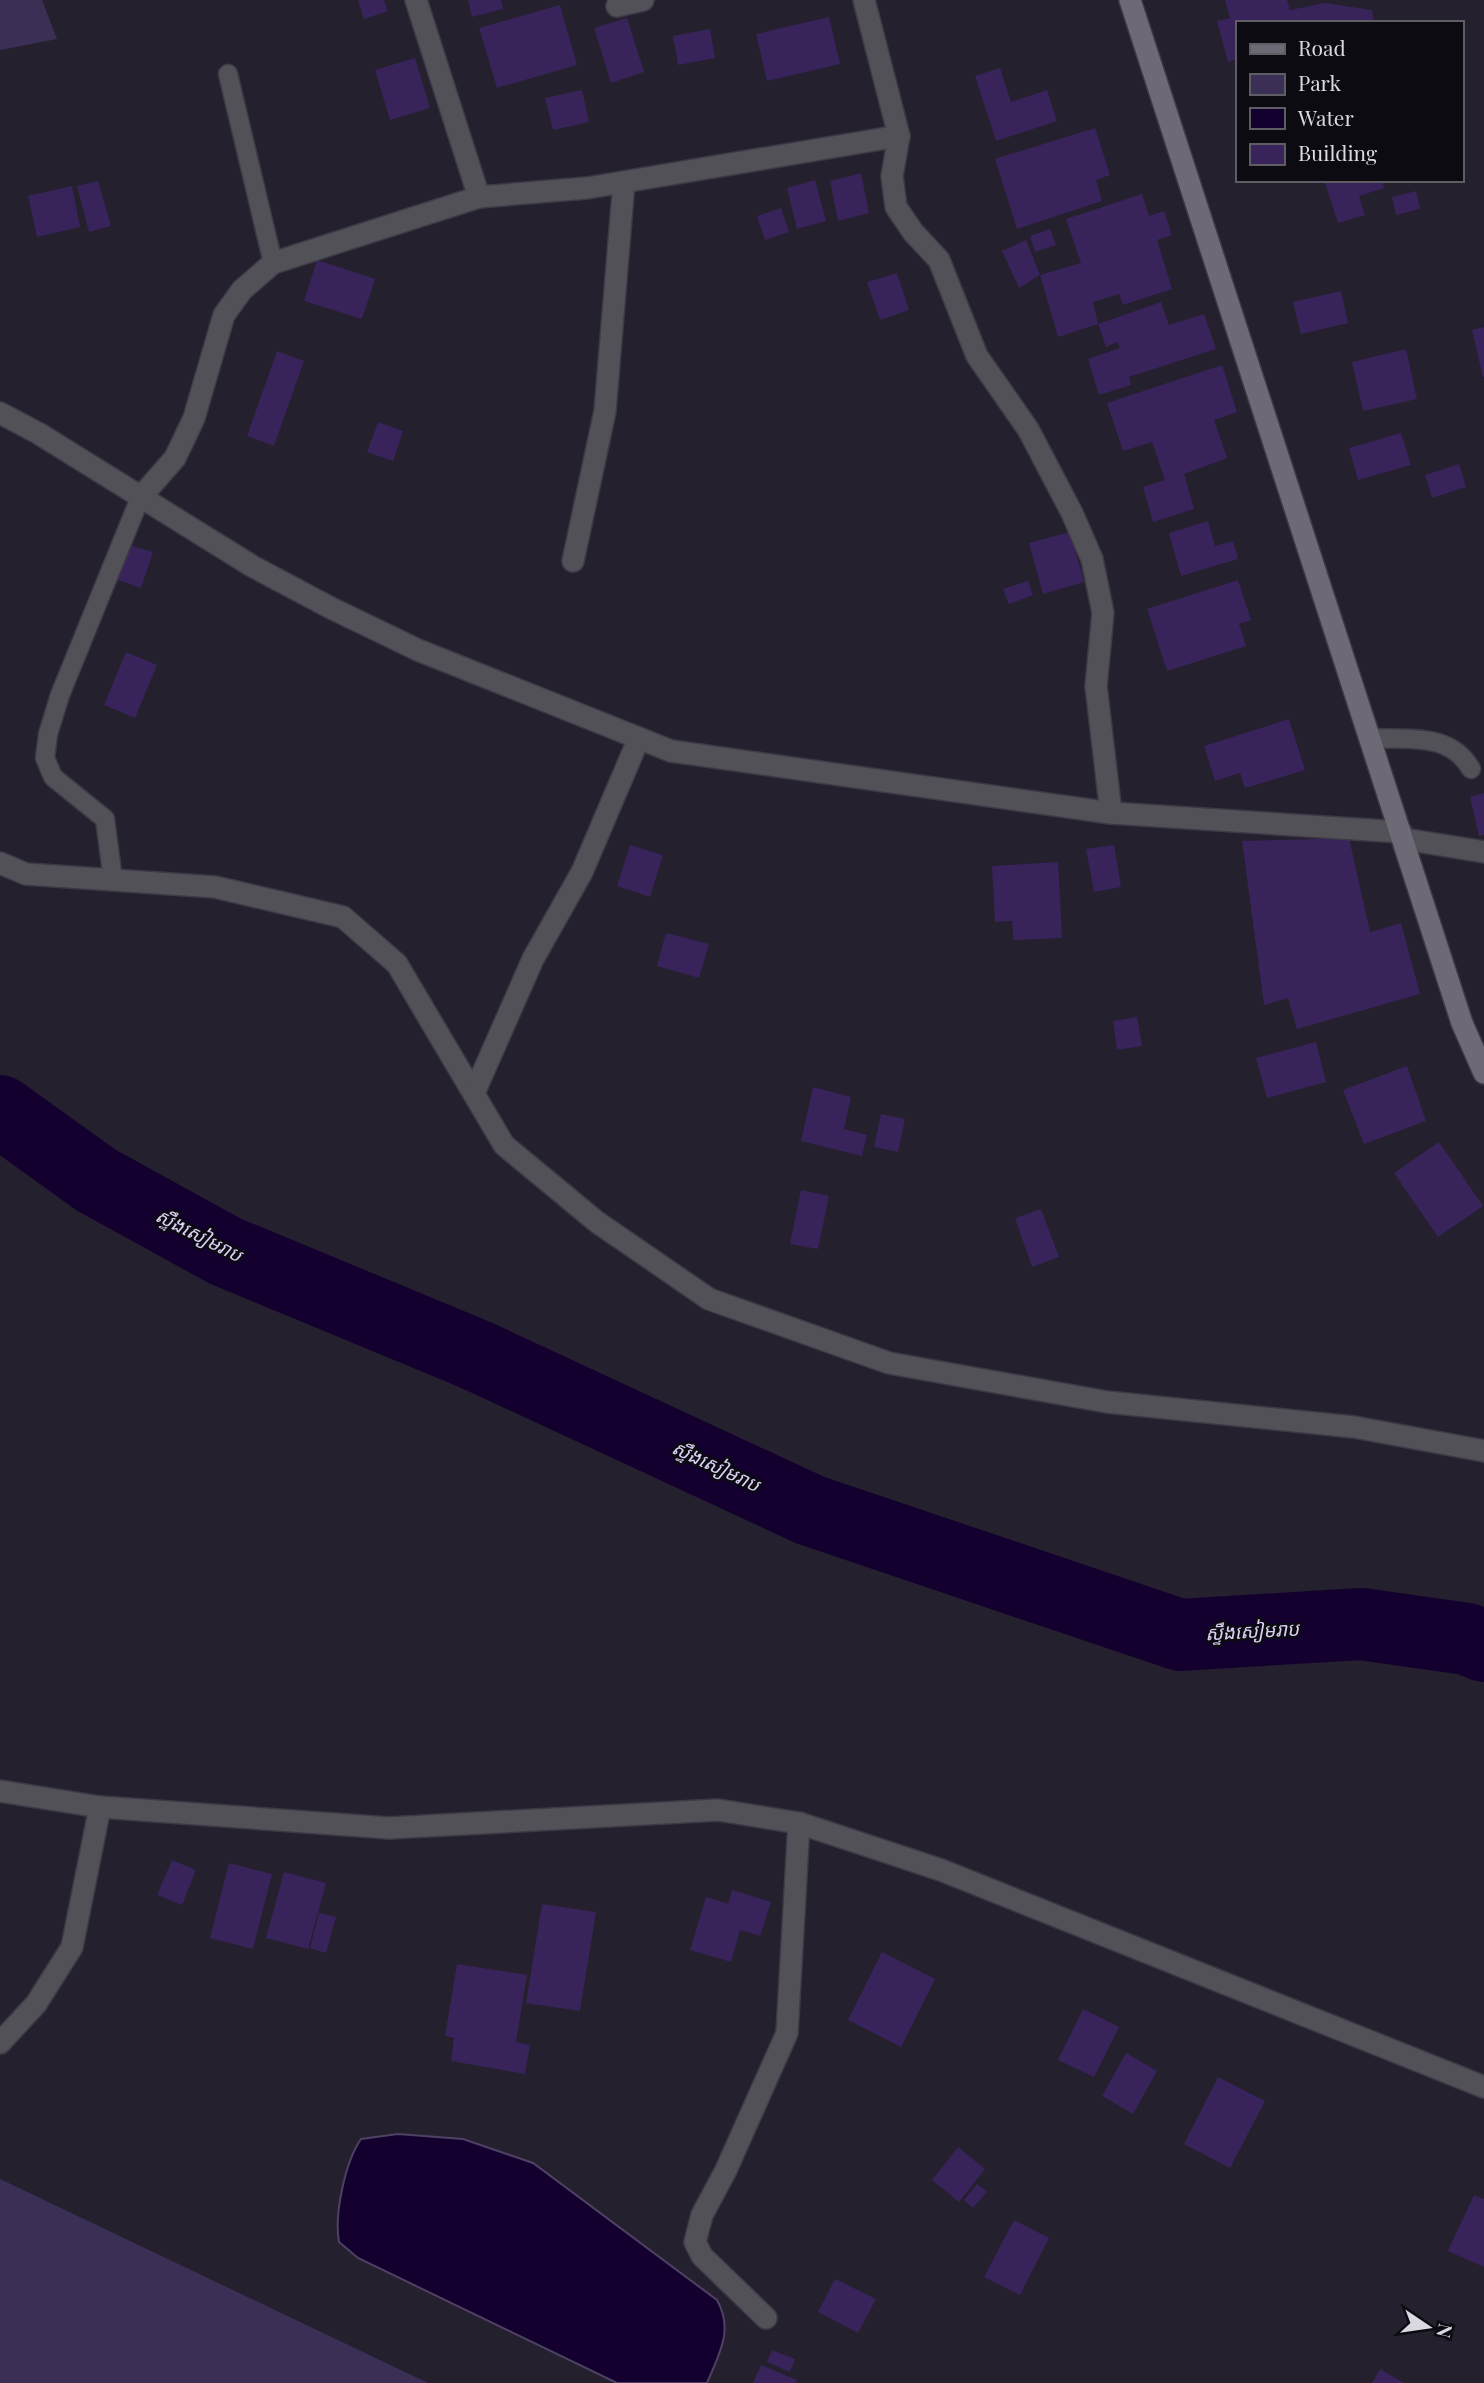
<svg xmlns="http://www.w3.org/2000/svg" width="1484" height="2383" viewBox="0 0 1484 2383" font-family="'Playfair Display','Noto Sans Khmer',serif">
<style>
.green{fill:#3c2f56}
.water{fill:#14002f;stroke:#4f4164;stroke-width:2}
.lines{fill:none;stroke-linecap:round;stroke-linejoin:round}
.river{stroke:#14002f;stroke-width:72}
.building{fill:#39235b}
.lane-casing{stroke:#3d3a46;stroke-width:21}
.street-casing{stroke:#3d3a46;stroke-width:24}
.secondary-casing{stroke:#3d3a46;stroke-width:24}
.lane{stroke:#535158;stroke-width:18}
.street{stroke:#535158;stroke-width:21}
.secondary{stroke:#6d6a76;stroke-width:21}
.labels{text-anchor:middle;stroke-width:5;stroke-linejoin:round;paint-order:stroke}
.water-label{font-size:19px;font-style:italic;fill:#dacff4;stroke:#0c0b11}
</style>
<rect width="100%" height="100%" fill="#24202d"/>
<g class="green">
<path d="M0 0H42L57 39 0 50Z"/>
<path d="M0 2179 428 2383H0Z"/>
</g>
<path class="water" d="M398 2134 463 2139 533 2163 717 2300C734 2330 719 2354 707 2383H617L358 2258 339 2242C334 2215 345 2162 361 2139Z"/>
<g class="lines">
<path class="river" d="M0 1111 96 1180 225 1251 476 1355 810 1510 1180 1635 1361 1624 1467 1639 1484 1646"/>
</g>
<g class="building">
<path d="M358 0H384L388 11 364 19Z"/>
<path d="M468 0H501L503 9 472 17Z"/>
<path d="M1225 0H1287L1290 10 1325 3 1372 10 1374 23H1237V59L1228 62 1217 21 1230 18Z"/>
<path d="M560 5 577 65 497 88 479 28Z"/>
<path d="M829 17 840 64 767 81 756 34Z"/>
<path d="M627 18 644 72 611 83 594 28Z"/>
<path d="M710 29 715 58 678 65 673 36Z"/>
<path d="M415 58 430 108 390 120 375 70Z"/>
<path d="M1000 68 1011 102 1047 90 1057 121 996 141 975 76Z"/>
<path d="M582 90 589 122 553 130 545 98Z"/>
<path d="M1095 128 1110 175 1096 180 1102 201 1017 229 995 159Z"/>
<path d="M861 173 869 213 838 221 830 181Z"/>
<path d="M815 180 826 221 797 229 787 188Z"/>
<path d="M1324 180H1382L1384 188 1359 196 1365 215 1338 223Z"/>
<path d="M98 181 111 226 89 232 77 186Z"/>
<path d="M72 186 80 227 37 237 28 196Z"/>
<path d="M1416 191 1420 209 1396 215 1392 197Z"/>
<path d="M1142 194 1149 216 1164 211 1172 235 1157 240 1172 289 1123 305 1119 294 1093 302 1098 324 1161 302 1169 325 1204 314 1216 349 1129 377 1131 385 1099 395 1088 359 1120 348 1117 342 1106 347 1098 324 1058 337 1040 275 1081 263 1066 219Z"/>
<path d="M781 208 789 232 765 240 757 216Z"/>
<path d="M1050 229 1056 245 1035 252 1030 236Z"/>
<path d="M1026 240 1040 275 1019 288 1002 251Z"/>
<path d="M317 260 375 279 362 319 304 301Z"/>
<path d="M897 273 909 310 880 320 867 282Z"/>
<path d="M1341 291 1348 323 1301 334 1293 302Z"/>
<path d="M1484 327V377H1483L1472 330Z"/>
<path d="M1406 349 1417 399 1363 411 1352 362Z"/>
<path d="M277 351 304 361 274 446 247 436Z"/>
<path d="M1222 365 1237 412 1214 420 1227 458 1184 474 1194 509 1153 522 1143 487 1165 480 1152 442 1123 451 1107 403Z"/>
<path d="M378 422 403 431 393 461 367 452Z"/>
<path d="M1401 433 1411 465 1358 480 1349 448Z"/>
<path d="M1459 464 1466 487 1432 498 1425 475Z"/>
<path d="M1208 521 1215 546 1233 541 1238 559 1181 576 1169 533Z"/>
<path d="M1070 532 1084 582 1043 594 1029 543Z"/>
<path d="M129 545 153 552 141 588 118 580Z"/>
<path d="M1238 580 1251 620 1239 624 1246 646 1167 671 1147 609Z"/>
<path d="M1028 581 1033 595 1009 604 1003 589Z"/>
<path d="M126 652 157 665 135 718 104 705Z"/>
<path d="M1289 719 1305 770 1245 788 1240 773 1215 781 1204 746Z"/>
<path d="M1484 793V835L1479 836 1470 797Z"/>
<path d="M1349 838 1370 932 1401 923 1420 994 1297 1029 1288 998 1264 1005 1242 841Z"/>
<path d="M630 845 663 855 650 897 617 886Z"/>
<path d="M1114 845 1121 887 1094 892 1086 849Z"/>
<path d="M1058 862 1062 938 1013 940 1012 921 995 922 992 866Z"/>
<path d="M666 933 709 944 699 978 657 966Z"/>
<path d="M1137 1017 1142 1046 1117 1050 1113 1021Z"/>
<path d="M1316 1042 1326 1082 1267 1098 1256 1058Z"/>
<path d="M1407 1066 1426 1121 1364 1144 1343 1090Z"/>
<path d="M813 1087 851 1097 844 1129 867 1135 862 1156 801 1141Z"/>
<path d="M881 1114 905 1119 898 1152 874 1147Z"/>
<path d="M1439 1142 1483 1206 1438 1237 1394 1173Z"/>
<path d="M801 1190 829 1196 818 1249 790 1244Z"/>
<path d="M1041 1209 1059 1257 1032 1267 1015 1218Z"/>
<path d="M172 1860 196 1870 182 1905 157 1895Z"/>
<path d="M229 1863 272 1874 253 1949 210 1938Z"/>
<path d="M284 1872 326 1883 308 1949 266 1938Z"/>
<path d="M732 1890 771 1902 760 1936 740 1930 731 1962 690 1950 706 1897 728 1904Z"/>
<path d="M542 1904 596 1912 580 2011 526 2003Z"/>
<path d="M319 1913 336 1917 326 1953 310 1948Z"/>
<path d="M882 1952 935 1979 901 2047 848 2020Z"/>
<path d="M457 1964 527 1975 516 2042 530 2045 525 2074 451 2061 454 2038 445 2036Z"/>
<path d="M1083 2009 1119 2027 1094 2077 1058 2060Z"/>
<path d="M1126 2053 1157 2071 1133 2114 1102 2096Z"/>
<path d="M1218 2077 1265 2101 1230 2168 1184 2144Z"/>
<path d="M958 2147 985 2169 959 2202 932 2180Z"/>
<path d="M977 2184 987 2192 973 2208 964 2200Z"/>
<path d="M1474 2195 1484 2199V2267L1448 2251Z"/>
<path d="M1014 2220 1049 2238 1020 2295 984 2277Z"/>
<path d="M835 2279 876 2299 858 2333 818 2312Z"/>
<path d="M772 2350 795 2359 790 2372 767 2362Z"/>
<path d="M761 2365 797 2380 796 2383H753Z"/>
<path d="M1380 2369 1404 2383H1372Z"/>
</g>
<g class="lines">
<g class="lane-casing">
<g id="lane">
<path d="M228 74 273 263"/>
<path d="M1370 738C1408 740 1450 732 1471 769"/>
<path d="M113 880 105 819 53 777 45 758 48 734 60 695 140 498"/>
</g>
</g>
<g class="street-casing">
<g id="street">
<path d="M416 0 479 197"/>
<path d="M864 0 899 136 892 176 896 207 913 232 939 260 977 356 1028 429 1072 513 1092 559 1103 613 1096 686 1111 813"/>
<path d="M617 6 643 0"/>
<path d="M0 413 38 433 252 566 331 608 418 650 671 751 1111 813 1401 832"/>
<path d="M140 498 175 458 194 418 224 315 242 290 273 263 479 197 587 188 899 136"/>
<path d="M573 561 605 411 624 182"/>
<path d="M1404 839 1484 852"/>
<path d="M0 863 26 874 215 887 343 917 397 964 504 1145 597 1222 709 1299 889 1363 1107 1402 1354 1427 1484 1451"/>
<path d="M474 1093 533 959 582 872 639 738"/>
<path d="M0 1791 100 1807 389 1828 718 1810 799 1823 941 1870 1484 2087"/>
<path d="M0 2043 36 2004 72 1947 100 1807"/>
<path d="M766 2318 702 2256 695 2242 702 2215 726 2170 787 2033 799 1823"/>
</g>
</g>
<g class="secondary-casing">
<path id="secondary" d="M1130 0 1462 1023 1484 1073"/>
</g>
<use href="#lane" class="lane"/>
<use href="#street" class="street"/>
<use href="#secondary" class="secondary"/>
</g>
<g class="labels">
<g class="water-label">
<text transform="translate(199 1235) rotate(27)" y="7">ស្ទឹងសៀមរាប</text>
<text transform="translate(716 1466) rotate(25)" y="7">ស្ទឹងសៀមរាប</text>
<text transform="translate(1252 1631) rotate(-3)" y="7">ស្ទឹងសៀមរាប</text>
</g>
</g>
<rect x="1236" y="21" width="228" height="161" fill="#0c0b11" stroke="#5e5d64" stroke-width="2"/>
<rect x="1250" y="44" width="35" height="10" fill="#6d6a76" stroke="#5e5d64" stroke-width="2"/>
<text x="1298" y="56" font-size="21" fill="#dad8e1">Road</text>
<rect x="1250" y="74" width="35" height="21" fill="#3c2f56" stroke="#5e5d64" stroke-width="2"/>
<text x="1298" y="91" font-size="21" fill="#dad8e1">Park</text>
<rect x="1250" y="108" width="35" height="21" fill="#14002f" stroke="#5e5d64" stroke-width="2"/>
<text x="1298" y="126" font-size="21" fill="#dad8e1">Water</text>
<rect x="1250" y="144" width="35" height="21" fill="#39235b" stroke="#5e5d64" stroke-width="2"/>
<text x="1298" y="161" font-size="21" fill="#dad8e1">Building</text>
<g transform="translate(1428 2327) rotate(103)" stroke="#0c0b11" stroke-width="5" paint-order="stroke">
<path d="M0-5L12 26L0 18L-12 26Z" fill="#dad8e1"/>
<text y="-10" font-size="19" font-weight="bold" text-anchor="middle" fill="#dad8e1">N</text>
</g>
</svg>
